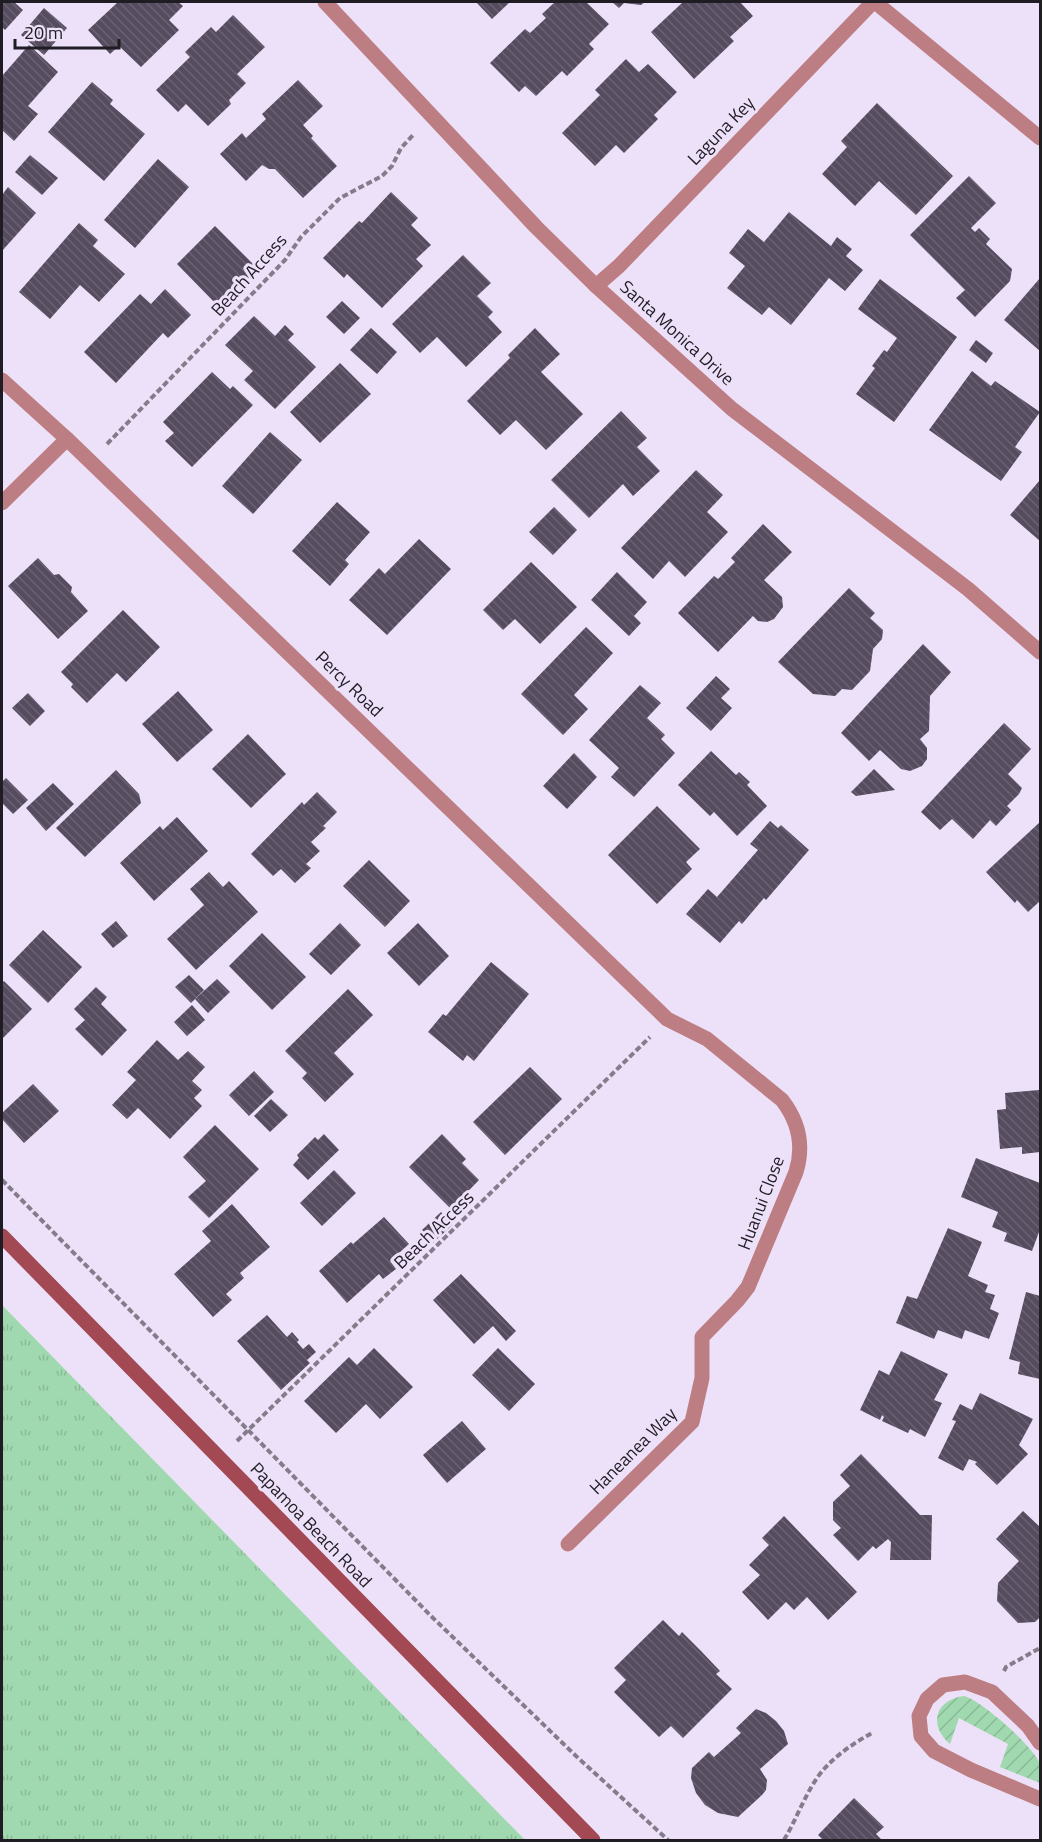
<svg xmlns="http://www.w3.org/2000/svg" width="1042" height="1842" viewBox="0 0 1042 1842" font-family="'Titillium Web',sans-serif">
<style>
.grass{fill:url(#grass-tufts)}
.garden{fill:url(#garden-furrows)}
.building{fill:url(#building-back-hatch)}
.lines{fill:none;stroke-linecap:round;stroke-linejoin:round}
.path{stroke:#847c8b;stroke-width:4;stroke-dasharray:6 3;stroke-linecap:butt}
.street{stroke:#bd7e83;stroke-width:15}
.secondary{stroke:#a24954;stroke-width:15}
.labels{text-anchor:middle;stroke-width:6;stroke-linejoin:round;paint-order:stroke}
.street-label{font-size:18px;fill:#201c24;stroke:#ede1f9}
</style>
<defs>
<pattern id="grass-tufts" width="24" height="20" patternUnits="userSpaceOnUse" patternTransform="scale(1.5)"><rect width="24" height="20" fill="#a0d9af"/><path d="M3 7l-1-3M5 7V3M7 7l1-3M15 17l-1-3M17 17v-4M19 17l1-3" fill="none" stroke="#8aba96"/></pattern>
<pattern id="garden-furrows" width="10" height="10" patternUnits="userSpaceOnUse" patternTransform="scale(1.5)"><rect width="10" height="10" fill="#a0d9af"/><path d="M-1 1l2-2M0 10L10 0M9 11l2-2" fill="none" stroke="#8aba96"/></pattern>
<pattern id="building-back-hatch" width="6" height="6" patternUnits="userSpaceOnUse" patternTransform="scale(1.5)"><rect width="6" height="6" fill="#554c5f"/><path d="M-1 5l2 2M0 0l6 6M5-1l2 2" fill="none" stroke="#6a6272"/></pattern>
</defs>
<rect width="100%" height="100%" fill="#ede1f9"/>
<path class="grass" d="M2 1305 525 1840H2Z"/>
<path class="garden" d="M964 1696C981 1700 1034 1747 1040 1764 1042 1769 1041 1777 1040 1783L1000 1767 1008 1744 959 1718 950 1744C928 1725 935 1700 964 1696Z"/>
<g class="building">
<path d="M2 2H14L23 10 5 30 2 27Z"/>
<path d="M118 2H178L183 6 169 20 179 30 141 67 119 46 110 54 88 30Z"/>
<path d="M476 2H510L492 19Z"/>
<path d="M555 2H586L609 24 589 44 594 49 567 76 562 71 536 96 525 86 519 92 490 63 525 29 530 33 546 18 542 14Z"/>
<path d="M612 2H645L641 5 624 3 619 8Z"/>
<path d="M683 2H743L741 3 753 16 730 37 734 41 694 79 651 32Z"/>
<path d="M44 8 67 28 44 55 21 35Z"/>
<path d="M233 15 265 47 237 74 246 83 229 100 231 104 208 126 186 104 178 112 156 90 190 57 185 52 211 27 216 32Z"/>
<path d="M29 45 58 72 28 106 38 114 14 141 2 130V76Z"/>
<path d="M626 59 639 72 648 64 677 92 654 115 658 119 624 153 616 145 595 166 562 133 600 95 595 90Z"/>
<path d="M298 80 323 106 303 125 313 136 311 138 337 166 303 198 275 169H269L262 165 246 181 220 154 242 133 246 138 266 119 262 114Z"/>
<path d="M92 82 113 100 110 104 145 134 104 181 48 132Z"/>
<path d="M877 103 953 176 916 215 879 181 855 206 822 174 847 147 841 141Z"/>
<path d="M30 155 58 178 42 195 15 172Z"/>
<path d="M158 159 189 187 135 248 104 220Z"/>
<path d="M969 176 996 203 971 228 975 232 979 228 990 239 986 244 1012 269 1010 281 975 317 956 298 965 290 910 235Z"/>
<path d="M8 187 36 213 2 251V195Z"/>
<path d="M391 192 418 218 411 225 431 245 416 259 423 266 382 308 347 274 344 278 323 258 359 221 362 223Z"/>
<path d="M789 212 831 246 837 237 852 249 846 256 863 270 845 291 829 278 791 325 769 307 762 315 727 288 745 266 729 253 748 229 764 242Z"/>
<path d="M79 223 98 240 93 246 125 274 99 302 80 285 50 319 19 292Z"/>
<path d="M215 226 258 269 219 307 177 264Z"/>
<path d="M463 255 491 283 477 296 493 312 488 317 502 332 466 367 437 337 420 353 392 324Z"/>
<path d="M1040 278V351L1004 320Z"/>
<path d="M880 279 957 337 894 422 856 394 875 368 872 366 884 350 887 352 897 338 858 309Z"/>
<path d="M165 289 191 315 168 338 163 333 116 383 84 352 140 294 151 304Z"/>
<path d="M342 301 360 318 344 334 326 317Z"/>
<path d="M254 316 275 336 285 325 294 334 288 340 316 367 275 409 244 380 253 371 225 345Z"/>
<path d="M371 328 397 352 377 374 350 350Z"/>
<path d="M535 328 560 354 541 372 583 414 546 450 516 420 500 435 467 401 510 358 508 355Z"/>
<path d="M976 340 993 353 986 363 969 350Z"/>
<path d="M340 363 371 394 320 443 290 412Z"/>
<path d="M972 371 991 386 995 381 1040 412 1015 447 1022 452 1001 481 929 430Z"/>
<path d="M212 372 230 389 233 386 253 405 192 467 165 441 174 433 163 422Z"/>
<path d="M621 411 647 438 637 447 660 471 633 496 623 484 589 518 551 480Z"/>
<path d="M270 432 302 460 253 514 222 486Z"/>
<path d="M696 470 723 495 707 512 728 532 685 577 669 561 653 579 621 548Z"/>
<path d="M1040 480V541L1010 515Z"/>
<path d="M337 502 370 532 345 560 349 564 330 586 292 551Z"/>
<path d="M554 507 577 530 553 555 529 532Z"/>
<path d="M763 524 792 552 764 580 782 597 783 607 774 619 767 622 758 621 753 616 718 652 678 613 714 576 718 579 735 562 731 558Z"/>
<path d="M419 539 451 569 387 635 349 600 379 568 385 574Z"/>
<path d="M38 558 54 575 59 574 72 587 71 592 88 611 58 639 8 586Z"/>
<path d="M531 562 577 607 540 644 515 619 503 630 483 610Z"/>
<path d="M617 572 647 602 634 616 641 623 629 636 591 600Z"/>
<path d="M849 588 875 613 870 618 883 630 882 639 873 649 870 671 852 690 842 689 835 696 813 694 778 662Z"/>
<path d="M123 610 160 647 126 682 117 673 87 703 71 687 73 684 61 672Z"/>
<path d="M586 627 613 653 574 695 588 709 563 735 521 694Z"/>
<path d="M923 644 951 672 930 696 929 731 920 739 927 748V759L922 766 910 771 901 769 880 750 869 761 841 733Z"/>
<path d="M716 676 730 689 721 698 732 708 711 731 686 708Z"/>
<path d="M640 685 661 703 647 718 665 735 661 739 675 753 634 797 611 777 619 768 589 740Z"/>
<path d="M178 691 213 730 177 762 142 724Z"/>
<path d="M28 693 45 711 30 726 12 708Z"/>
<path d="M1004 723 1031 749 1008 774 1022 788 1019 794 1007 806 1011 810 996 826 990 820 973 839 952 819 940 830 921 812Z"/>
<path d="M248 734 286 774 251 808 212 769Z"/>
<path d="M711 751 736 775 739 772 750 782 747 785 767 806 737 836 714 812 710 816 678 785Z"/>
<path d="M574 753 597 777 567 809 543 786Z"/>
<path d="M874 769 895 790 856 796 851 792Z"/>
<path d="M116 770 139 794 141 803 85 857 56 828Z"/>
<path d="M6 778 28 800 13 814 2 803V782Z"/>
<path d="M53 783 74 804 46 831 26 808Z"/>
<path d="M317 792 337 812 323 826 326 828 311 842 320 851 306 864 311 868 295 883 281 869 273 876 251 854 302 802 304 805Z"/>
<path d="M657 806 700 849 686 862 692 869 657 904 608 855Z"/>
<path d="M177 817 208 851 154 901 120 863 160 826 163 830Z"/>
<path d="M770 821 778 828 781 825 809 850 766 900 764 898 742 924 739 921 720 943 686 914 708 889 717 897 758 850 750 844Z"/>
<path d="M1040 822V901L1028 912 1017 900 1015 903 986 872Z"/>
<path d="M369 860 410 901 385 927 343 886Z"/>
<path d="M209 872 223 887 229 881 258 912 196 970 167 939 204 905 190 889Z"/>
<path d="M116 921 128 936 113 948 101 934Z"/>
<path d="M340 923 361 945 331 975 309 954Z"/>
<path d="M418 923 449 956 419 986 387 953Z"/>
<path d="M43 930 82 967 48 1003 9 965Z"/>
<path d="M262 933 306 977 272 1010 229 966Z"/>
<path d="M491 962 529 994 474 1061 467 1055 463 1061 428 1032 443 1014 446 1016Z"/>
<path d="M189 975 204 990 191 1003 175 987Z"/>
<path d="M217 979 230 992 208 1013 195 999Z"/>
<path d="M4 981 32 1009 2 1039V983Z"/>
<path d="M96 987 107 997 101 1004 127 1030 102 1056 75 1029 85 1020 74 1009Z"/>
<path d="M348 989 373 1015 334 1053 354 1074 325 1102 302 1078 307 1073 285 1051Z"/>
<path d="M192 1005 205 1020 187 1036 174 1022Z"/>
<path d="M157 1040 178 1060 188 1051 205 1067 192 1081 202 1090 194 1098 202 1106 170 1139 138 1108 127 1119 112 1105 136 1080 127 1072Z"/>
<path d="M530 1067 562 1099 505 1155 473 1122Z"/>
<path d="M254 1071 274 1092 249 1116 229 1095Z"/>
<path d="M33 1084 59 1111 24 1143 2 1119V1113Z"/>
<path d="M1039 1090 1040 1152 1022 1154V1147L1000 1149 997 1110 1006 1109 1005 1093Z"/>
<path d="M271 1099 288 1115 270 1132 254 1116Z"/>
<path d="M215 1125 259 1169 209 1218 188 1197 206 1181 183 1157Z"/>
<path d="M324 1134 339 1150 308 1180 293 1165 299 1158 297 1155 315 1137 318 1140Z"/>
<path d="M442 1134 466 1159 462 1163 479 1180 451 1209 409 1167Z"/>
<path d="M976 1158 1040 1183V1233L1039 1232 1032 1251 1004 1241 1007 1233 992 1227 998 1212 961 1197Z"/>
<path d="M334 1170 356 1193 322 1226 300 1203Z"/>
<path d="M232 1204 270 1247 240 1273 244 1278 226 1294 232 1300 213 1317 174 1274 211 1241 202 1231Z"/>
<path d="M441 1212 452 1225 433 1243 422 1230Z"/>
<path d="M384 1217 409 1244 390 1261 396 1269 383 1279 379 1274 347 1303 319 1271 351 1242 353 1244Z"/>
<path d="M948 1228 982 1242 968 1276 988 1285 985 1292 995 1295 990 1309 999 1313 989 1339 965 1330 962 1339 938 1330 934 1339 896 1323 907 1296 917 1299Z"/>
<path d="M461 1274 516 1331 506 1341 493 1326 474 1344 433 1300Z"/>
<path d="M1026 1292 1040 1296V1379L1018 1374 1020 1362 1009 1359Z"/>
<path d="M267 1315 287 1337 292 1332 299 1340 297 1342 303 1349 309 1344 316 1352 307 1360 310 1363 281 1390 237 1341Z"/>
<path d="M374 1348 413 1387 380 1419 366 1404 336 1433 304 1401 349 1357 357 1365Z"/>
<path d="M498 1348 535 1384 509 1411 472 1375Z"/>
<path d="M901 1351 948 1374 934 1400 942 1403 925 1437 910 1429 908 1433 882 1421 884 1417 882 1415 880 1420 860 1410 879 1370 889 1375Z"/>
<path d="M980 1393 1033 1419 1019 1445 1028 1454 997 1485 975 1464 977 1462 969 1459 963 1471 938 1458 956 1421 952 1420 960 1404 972 1410Z"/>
<path d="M462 1421 486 1449 447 1483 423 1455Z"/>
<path d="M861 1454 920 1515H932L931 1560H890L891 1542 888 1539 876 1549 873 1546 858 1561 833 1535 841 1528 833 1520V1502L850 1486 840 1475Z"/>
<path d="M1023 1511 1040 1527V1617L1035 1622 1018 1623 997 1601 998 1583 1019 1561 996 1539Z"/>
<path d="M784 1516 857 1592 828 1620 807 1597 794 1610 786 1602 768 1620 742 1592 760 1575 749 1565 769 1545 762 1538Z"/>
<path d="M663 1620 679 1636 682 1632 701 1651 720 1671 716 1674 732 1689 683 1738 671 1726 659 1737 614 1692 626 1680 614 1668Z"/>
<path d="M756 1709 766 1713 776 1721 784 1731 788 1744 760 1769 767 1780 766 1790 762 1795 738 1817 718 1813 705 1805 696 1793 691 1778 692 1768 709 1752 714 1757 741 1733 736 1728Z"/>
<path d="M854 1798 884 1827 876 1834 882 1840H823L818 1835Z"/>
</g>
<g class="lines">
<g class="path">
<path d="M107 444 285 260 301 237 340 198 382 176 392 166 401 148 414 134"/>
<path d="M2 1180 433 1618 576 1756 668 1840"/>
<path d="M237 1441 650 1037"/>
<path d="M1004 1671 1006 1667 1040 1648"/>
<path d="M784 1840C796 1820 804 1797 817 1778 830 1759 852 1744 872 1733"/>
</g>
<g class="street">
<path d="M325 2 536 227 596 286 732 409 968 589 1040 652"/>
<path d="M875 2 1040 138"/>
<path d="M596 286 619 266 873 2"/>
<path d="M2 380 67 439 667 1019 707 1039 782 1100C799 1122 804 1146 796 1172L748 1287 737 1301 702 1337V1378L692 1422 568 1544"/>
<path d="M2 503 67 439"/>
<path d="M1040 1743 1028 1726 992 1692 965 1682 943 1685 927 1699 919 1716 921 1736 934 1751 971 1770 1040 1799"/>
</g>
<path class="secondary" d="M2 1236 593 1840"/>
</g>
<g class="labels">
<g class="street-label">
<text transform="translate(721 131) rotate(-46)" y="6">Laguna Key</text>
<text transform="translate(249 275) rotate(-48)" y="6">Beach Access</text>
<text transform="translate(677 333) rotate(42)" y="6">Santa Monica Drive</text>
<text transform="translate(349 684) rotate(44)" y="6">Percy Road</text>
<text transform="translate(761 1203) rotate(-69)" y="6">Huanui Close</text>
<text transform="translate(434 1230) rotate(-44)" y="6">Beach Access</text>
<text transform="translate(633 1451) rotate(-45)" y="6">Haneanea Way</text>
<text transform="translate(311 1525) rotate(46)" y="6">Papamoa Beach Road</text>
</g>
</g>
<rect width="1042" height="1842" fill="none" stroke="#201c24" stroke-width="6"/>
<path d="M15 39v9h104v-9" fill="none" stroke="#201c24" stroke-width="3"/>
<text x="24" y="39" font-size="18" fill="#201c24" stroke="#ede1f9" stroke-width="4.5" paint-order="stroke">20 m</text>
</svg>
